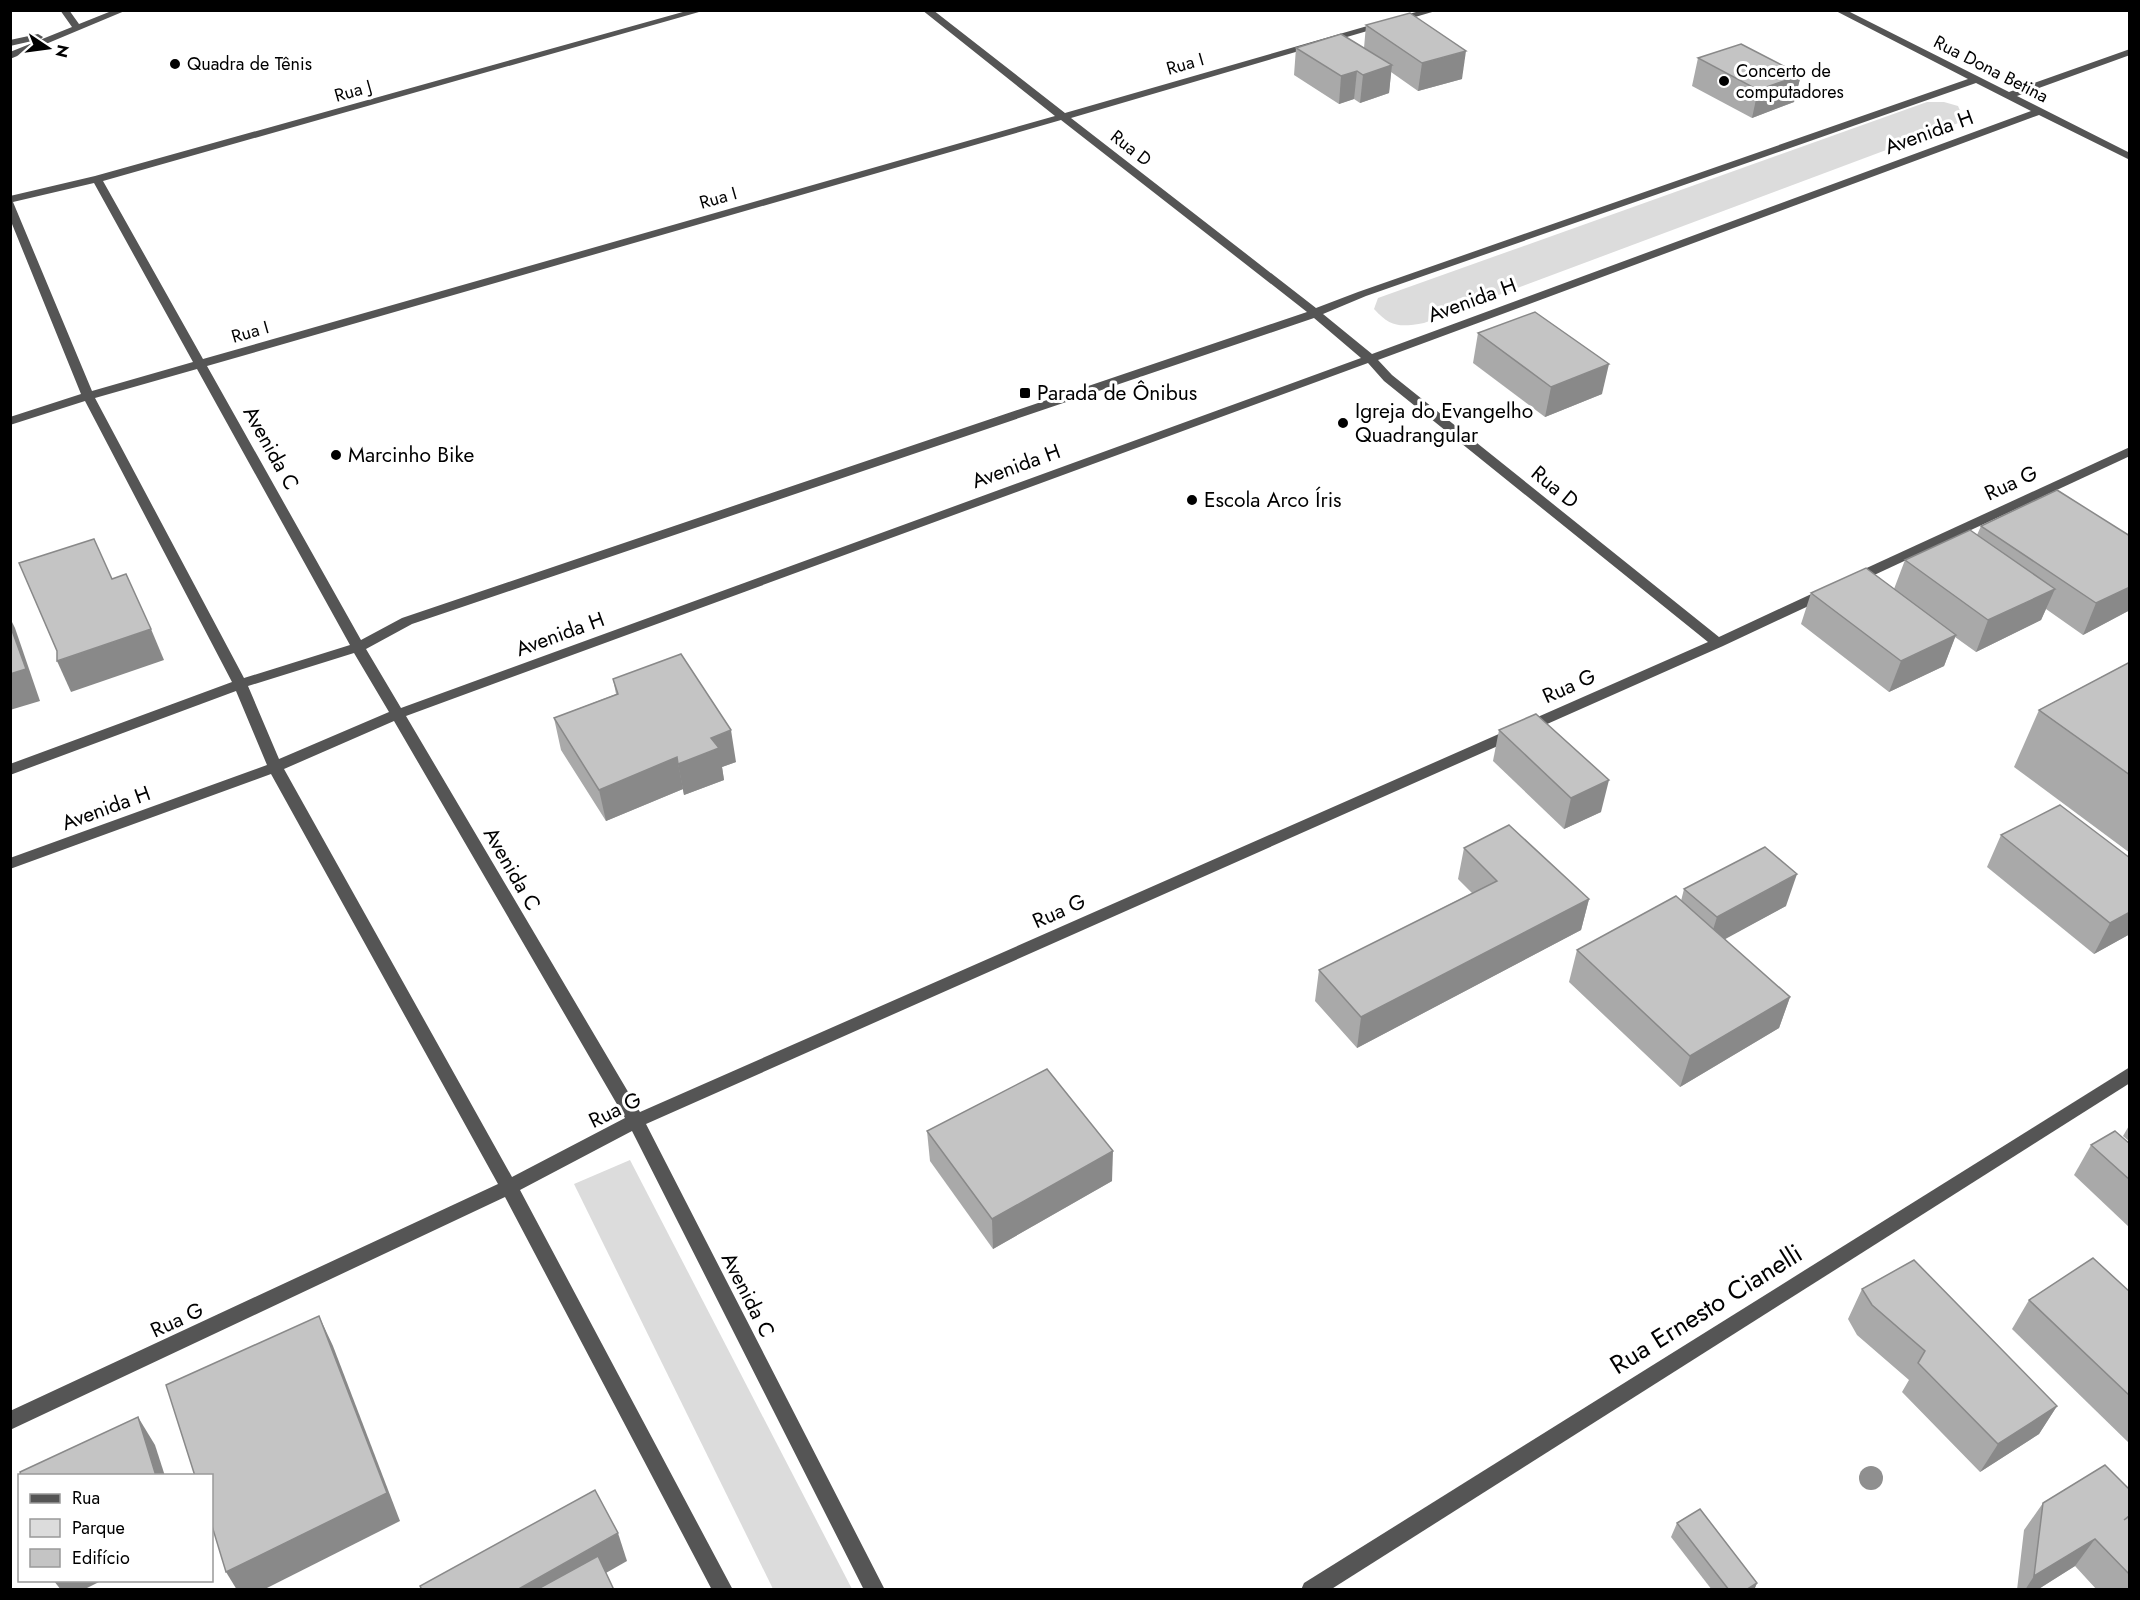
<svg xmlns="http://www.w3.org/2000/svg" width="2140" height="1600" viewBox="0 0 2140 1600" font-family="Jost,sans-serif">
<style>
.green{fill:#dcdcdc}
.lines{fill:none;stroke-linecap:round;stroke-linejoin:round}
.minor{fill:#555;fill-rule:evenodd}
.tree{fill:#8f8f8f}
.wall{fill:#a9a9a9}
.shaded-wall{fill:#898989}
.building{fill:#c4c4c4;stroke:#898989;stroke-width:1.5}
.poi-dot{fill:#000;stroke:#fff;stroke-width:2}
.labels{text-anchor:middle;stroke-width:6;stroke-linejoin:round;paint-order:stroke}
.far-poi-label{font-size:18px;fill:#000;stroke:#fff;text-anchor:start}
.far-street-label{font-size:18px;fill:#000;stroke:#fff}
.street-label{font-size:21px;fill:#000;stroke:#fff}
.poi-label{font-size:21px;fill:#000;stroke:#fff;text-anchor:start}
.near-street-label{font-size:26px;fill:#000;stroke:#fff}
</style>
<rect width="100%" height="100%" fill="#fff"/>
<g class="green">
<path d="M1927 102H1944L1958 106 1962 115 1961 122 1424 323C1401 327 1391 328 1374 309L1378 298Z"/>
<path d="M630 1160 852 1589H773L574 1184Z"/>
</g>
<g class="lines">
<g class="minor">
<path d="M60 10H69L79 24 114 10H127L10 59V52L72 27Z"/>
<path d="M690 10H706L103 181 203 359 1055 116 922 10H933L1065 113 1423 10H1439L1071 118 1316 308 1358 292 1968 79 1834 10H1846L2009 92 2130 49V55L2017 96 2130 153V160L2039 115 1378 360 1392 375 1719 637 1820 590H1830L1832 593 1830 596 1723 646 646 1124 885 1590H864L632 1131 520 1190 733 1590H712L505 1197 10 1430V1411L498 1184 271 774 10 869V858L267 765 236 691 10 775V764L232 682 85 401 10 425V417L81 394 10 219V196L95 176ZM1976 83 2031 111 1372 354 1323 314 1366 296ZM1061 120 1307 312 402 618 361 640 207 366ZM94 183 193 362 92 391 13 202ZM1314 318 1361 358 401 708 366 649 412 624ZM1368 363 1384 381 1708 642 640 1112 406 716ZM197 369 350 645 244 678 95 398ZM354 653 389 712 279 759 248 686ZM394 721 625 1118 512 1177 284 769Z"/>
<path d="M38 34 43 37 41 39 10 46V40Z"/>
<path d="M2130 447V456L1857 583H1847L1845 580 1847 577Z"/>
<path d="M2130 1067V1083L1330 1590H1301L1304 1583Z"/>
</g>
</g>
<circle class="tree" cx="1871" cy="1478" r="12"/>
<g class="wall">
<path d="M1366 25 1462 79 1418 91 1391 72 1389 93 1360 103 1354 99 1339 104 1294 75 1296 48H1364Z"/>
<path d="M1698 58 1801 75 1794 102 1752 118 1692 86Z"/>
<path d="M1478 333 1602 394 1545 417 1473 363Z"/>
<path d="M1981 526 2130 536V610L2083 635 2046 609 2041 620 1976 652 1955 637 1944 666 1889 692 1801 624 1811 593 1894 589 1905 560 1977 535Z"/>
<path d="M2130 662V853L2014 767 2039 710Z"/>
<path d="M613 679 736 762 722 767 724 780 684 795 683 789 606 821 561 750 554 718 616 694Z"/>
<path d="M1499 730 1601 812 1564 829 1493 761Z"/>
<path d="M2001 835 2130 934 2094 954 1987 867Z"/>
<path d="M1464 848 1589 899 1581 930 1357 1048 1315 1001 1319 970 1472 893 1458 879Z"/>
<path d="M1684 889 1786 906 1724 939 1790 997 1779 1028 1680 1087 1569 982 1577 950 1681 901Z"/>
<path d="M2130 1124V1142L2123 1136Z"/>
<path d="M927 1131 1112 1181 993 1249 930 1161Z"/>
<path d="M2130 1144V1228L2074 1175 2091 1145Z"/>
<path d="M1862 1289 2057 1406 2039 1434 1980 1472 1902 1392 1909 1380 1857 1335 1848 1319Z"/>
<path d="M2130 1292V1444L2012 1329 2029 1300Z"/>
<path d="M2130 1490V1590H2097L2075 1566 2037 1590H2017L2024 1530 2043 1503Z"/>
<path d="M1677 1523 1757 1583 1754 1590H1712L1671 1537Z"/>
</g>
<g class="shaded-wall">
<path d="M1466 51 1462 79 1418 91 1422 63Z"/>
<path d="M1392 65 1389 93 1360 103 1363 75Z"/>
<path d="M1357 71 1354 99 1339 104 1341 76Z"/>
<path d="M1801 75 1794 102 1752 118 1758 90Z"/>
<path d="M1609 364 1602 394 1545 417 1551 387Z"/>
<path d="M2130 587V610L2083 635 2096 603Z"/>
<path d="M2055 589 2041 620 1976 652 1988 620Z"/>
<path d="M10 618 15 628 40 701 10 710Z"/>
<path d="M151 629 164 660 71 692 57 661Z"/>
<path d="M1956 635 1944 666 1889 692 1901 661Z"/>
<path d="M731 730 736 762 722 767 724 780 684 795 678 764 711 738Z"/>
<path d="M677 757 683 789 606 821 599 790Z"/>
<path d="M1609 780 1601 812 1564 829 1571 798Z"/>
<path d="M1797 874 1786 906 1707 949 1717 917Z"/>
<path d="M1589 899 1581 930 1357 1048 1361 1017Z"/>
<path d="M2130 912V934L2094 954 2110 923Z"/>
<path d="M1790 997 1779 1028 1680 1087 1690 1056Z"/>
<path d="M1113 1151 1112 1181 993 1249 992 1219Z"/>
<path d="M319 1316 333 1346 400 1521 263 1590H237L226 1572Z"/>
<path d="M2057 1406 2039 1434 1980 1472 1998 1444Z"/>
<path d="M138 1417 155 1445 165 1476H156Z"/>
<path d="M618 1533 627 1561 576 1590H517Z"/>
<path d="M2095 1539 2075 1566 2037 1590H2025L2034 1576Z"/>
<path d="M54 1581H101L83 1590H61Z"/>
<path d="M1757 1583 1754 1590H1746Z"/>
</g>
<g class="building">
<path d="M1410 13 1466 51 1422 63 1366 25Z"/>
<path d="M1341 34 1392 65 1363 75 1357 71 1341 76 1296 48Z"/>
<path d="M1741 44 1801 75 1758 90 1698 58Z"/>
<path d="M1535 312 1609 364 1551 387 1478 333Z"/>
<path d="M2057 490 2130 536V587L2096 603 1981 526Z"/>
<path d="M1970 530 2055 589 1988 620 1905 560Z"/>
<path d="M94 539 112 579 126 574 151 629 57 661V651L19 563Z"/>
<path d="M1866 568 1956 635 1901 661 1811 593Z"/>
<path d="M10 625 26 669 10 674Z"/>
<path d="M681 654 731 730 711 738 719 748 678 764 677 757 599 790 554 718 618 694 613 679Z"/>
<path d="M2130 662V775L2039 710Z"/>
<path d="M1536 714 1609 780 1571 798 1499 730Z"/>
<path d="M2060 805 2130 858V912L2110 923 2001 835Z"/>
<path d="M1509 825 1589 899 1361 1017 1319 970 1497 881 1464 848Z"/>
<path d="M1765 847 1797 874 1717 917 1684 889Z"/>
<path d="M1676 896 1790 997 1690 1056 1577 950Z"/>
<path d="M1047 1069 1113 1151 992 1219 927 1131Z"/>
<path d="M2115 1131 2130 1144V1180L2091 1145Z"/>
<path d="M2093 1258 2130 1292V1396L2029 1300Z"/>
<path d="M1914 1260 2057 1406 1998 1444 1918 1363 1925 1351 1872 1305 1862 1289Z"/>
<path d="M319 1316 387 1493 226 1572 212 1526V1476H195L166 1385Z"/>
<path d="M138 1417 156 1476H21L20 1472Z"/>
<path d="M2105 1465 2130 1490V1515L2124 1520 2130 1516V1575L2095 1539 2034 1576 2043 1503Z"/>
<path d="M595 1490 618 1533 517 1590H422L420 1586Z"/>
<path d="M1700 1509 1757 1583 1746 1590H1729L1677 1523Z"/>
<path d="M598 1556 614 1590H536Z"/>
</g>
<g class="poi-dot">
<circle cx="175" cy="64" r="6"/>
<circle cx="1724" cy="81" r="6"/>
<rect x="1019" y="387" width="12" height="12" rx="3"/>
<circle cx="1343" cy="423" r="6"/>
<circle cx="336" cy="455" r="6"/>
<circle cx="1192" cy="500" r="6"/>
</g>
<g class="labels">
<g class="far-poi-label">
<text x="187" y="70">Quadra de Tênis</text>
<text x="1736" y="77">Concerto de<tspan x="1736" dy="21">computadores</tspan></text>
</g>
<g class="far-street-label">
<text transform="translate(1185 64) rotate(-16)" y="6">Rua I</text>
<text transform="translate(1991 69) rotate(27)" y="6">Rua Dona Betina</text>
<text transform="translate(353 91) rotate(-16)" y="6">Rua J</text>
<text transform="translate(1131 148) rotate(38)" y="6">Rua D</text>
<text transform="translate(718 198) rotate(-16)" y="6">Rua I</text>
<text transform="translate(250 332) rotate(-16)" y="6">Rua I</text>
</g>
<g class="street-label">
<text transform="translate(1929 132) rotate(-20)" y="7">Avenida H</text>
<text transform="translate(1472 300) rotate(-20)" y="7">Avenida H</text>
<text transform="translate(271 448) rotate(61)" y="7">Avenida C</text>
<text transform="translate(1016 466) rotate(-20)" y="7">Avenida H</text>
<text transform="translate(2011 483) rotate(-25)" y="7">Rua G</text>
<text transform="translate(1555 487) rotate(39)" y="7">Rua D</text>
<text transform="translate(560 634) rotate(-20)" y="7">Avenida H</text>
<text transform="translate(1569 686) rotate(-24)" y="7">Rua G</text>
<text transform="translate(106 808) rotate(-20)" y="7">Avenida H</text>
<text transform="translate(512 869) rotate(60)" y="7">Avenida C</text>
<text transform="translate(1059 911) rotate(-24)" y="7">Rua G</text>
<text transform="translate(615 1110) rotate(-26)" y="7">Rua G</text>
<text transform="translate(748 1295) rotate(63)" y="7">Avenida C</text>
<text transform="translate(177 1320) rotate(-25)" y="7">Rua G</text>
</g>
<g class="poi-label">
<text x="1037" y="400">Parada de Ônibus</text>
<text x="1355" y="418">Igreja do Evangelho<tspan x="1355" dy="24">Quadrangular</tspan></text>
<text x="348" y="462">Marcinho Bike</text>
<text x="1204" y="507">Escola Arco Íris</text>
</g>
<g class="near-street-label">
<text transform="translate(1706 1309) rotate(-32)" y="9">Rua Ernesto Cianelli</text>
</g>
</g>
<rect width="2140" height="1600" fill="none" stroke="#000000" stroke-width="24"/>
<rect x="18" y="1474" width="195" height="108" fill="#ffffff" stroke="#999999" stroke-width="1.5"/>
<rect x="30" y="1494" width="30" height="9" fill="#555555" stroke="#999999" stroke-width="1.5"/>
<text x="72" y="1504" font-size="18" fill="#000000">Rua</text>
<rect x="30" y="1519" width="30" height="18" fill="#dcdcdc" stroke="#999999" stroke-width="1.5"/>
<text x="72" y="1534" font-size="18" fill="#000000">Parque</text>
<rect x="30" y="1549" width="30" height="18" fill="#c4c4c4" stroke="#999999" stroke-width="1.5"/>
<text x="72" y="1564" font-size="18" fill="#000000">Edifício</text>
<g transform="translate(48 48) rotate(103)" stroke="#ffffff" stroke-width="4.5" paint-order="stroke">
<path d="M0-4.5L10 22L0 15L-10 22Z" fill="#000000"/>
<text y="-9" font-size="16" font-weight="bold" text-anchor="middle" fill="#000000">N</text>
</g>
</svg>
